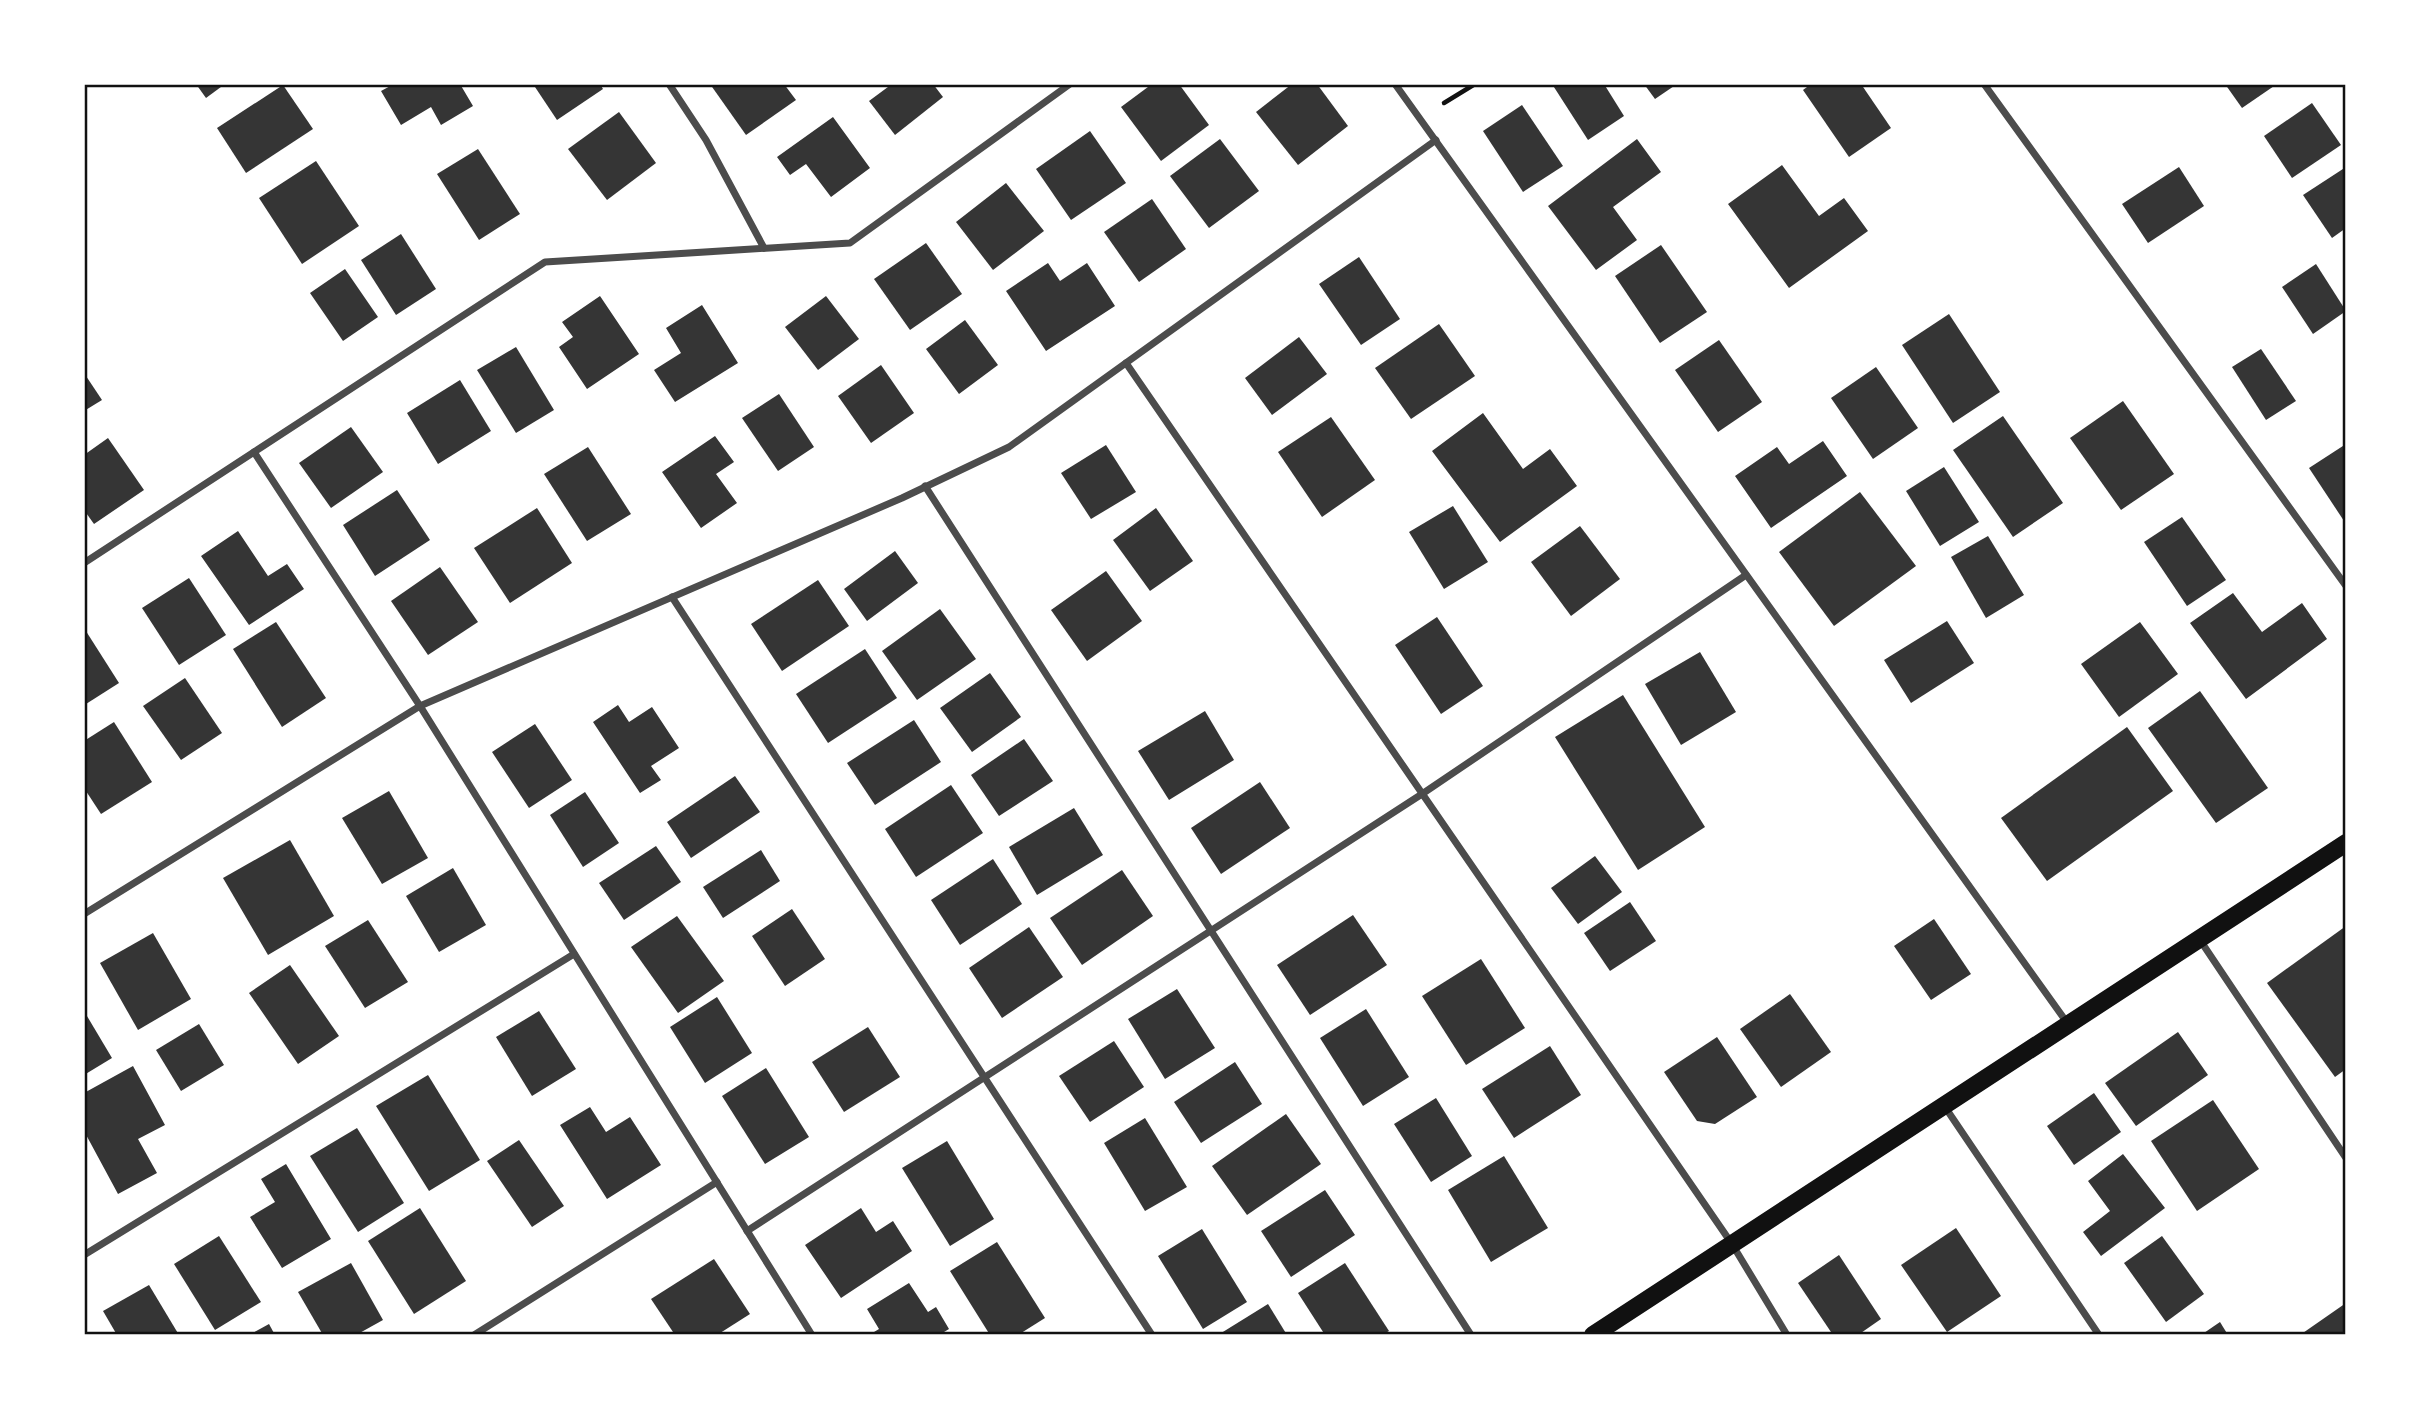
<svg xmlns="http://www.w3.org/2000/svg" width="2430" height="1419" viewBox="0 0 2430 1419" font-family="Arial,sans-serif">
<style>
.building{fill:#353535}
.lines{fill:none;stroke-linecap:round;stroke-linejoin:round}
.path{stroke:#111;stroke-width:4.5}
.minor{stroke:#4c4c4c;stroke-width:7}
.primary{stroke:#111;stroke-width:18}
.neatline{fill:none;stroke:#111;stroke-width:2.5}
</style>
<rect width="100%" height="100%" fill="#fff"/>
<g class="building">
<path d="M196 84H225L206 98Z"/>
<path d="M394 84H460L473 106 441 125 431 107 401 125 381 91Z"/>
<path d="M533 84H600L603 89 557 120Z"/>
<path d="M710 84H784L796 100 746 135Z"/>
<path d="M892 84H933L943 97 895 135 869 101Z"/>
<path d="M1152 84H1179L1209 125 1161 161 1121 107Z"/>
<path d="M1292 84H1317L1348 126 1298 165 1256 112Z"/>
<path d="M1552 84H1604L1624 116 1588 140Z"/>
<path d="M1644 84H1677L1655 99Z"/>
<path d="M1811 84H1861L1891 128 1849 157 1803 90Z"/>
<path d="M2225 84H2277L2242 108Z"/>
<path d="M283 85 313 129 246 173 217 128Z"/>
<path d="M2312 103 2341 145 2292 178 2264 136Z"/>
<path d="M1522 105 1563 166 1523 192 1483 131Z"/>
<path d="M619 112 656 163 607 200 568 149Z"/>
<path d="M833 117 870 168 831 197 806 164 790 175 777 157Z"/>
<path d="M1090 131 1126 183 1071 220 1036 169Z"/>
<path d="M1220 139 1259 191 1209 228 1170 176Z"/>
<path d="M1637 139 1661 172 1613 207 1637 240 1596 270 1548 206Z"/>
<path d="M478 149 520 214 479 240 437 174Z"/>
<path d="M316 161 359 226 302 264 259 198Z"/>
<path d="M1782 165 1819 216 1844 198 1868 231 1789 288 1728 204Z"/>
<path d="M2179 167 2204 206 2148 243 2122 204Z"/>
<path d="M2346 167V228L2332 238 2303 195Z"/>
<path d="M1006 183 1044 231 993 270 956 222Z"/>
<path d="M1152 199 1186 249 1139 282 1104 232Z"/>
<path d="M401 234 436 289 396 315 361 260Z"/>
<path d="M926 243 962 294 910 330 874 279Z"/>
<path d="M1661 245 1707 312 1660 343 1615 276Z"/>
<path d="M1359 257 1400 319 1361 345 1319 284Z"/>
<path d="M1048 263 1060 281 1087 263 1115 306 1046 351 1006 291Z"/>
<path d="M2316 264 2346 311 2313 334 2282 287Z"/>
<path d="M345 269 378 317 343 341 310 293Z"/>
<path d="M600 296 639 354 587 389 559 347 573 337 562 322Z"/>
<path d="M826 296 859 339 818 370 785 327Z"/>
<path d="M702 305 738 363 675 402 654 370 681 353 666 328Z"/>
<path d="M1949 314 2000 392 1953 423 1902 345Z"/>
<path d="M965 320 998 365 959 394 926 349Z"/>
<path d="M1439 324 1475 376 1411 419 1375 368Z"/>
<path d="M1299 337 1327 374 1272 415 1245 378Z"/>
<path d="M1719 340 1762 402 1718 432 1675 370Z"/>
<path d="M516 347 554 410 516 433 477 370Z"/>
<path d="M2261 349 2296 401 2266 420 2232 367Z"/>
<path d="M881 365 914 413 871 443 838 396Z"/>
<path d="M1876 367 1918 428 1873 459 1831 398Z"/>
<path d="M84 373 102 400 84 411Z"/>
<path d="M460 380 491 431 438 464 407 413Z"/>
<path d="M779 394 814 447 778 471 742 418Z"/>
<path d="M2123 401 2174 474 2121 510 2070 438Z"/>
<path d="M1483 413 1523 469 1550 449 1577 486 1500 542 1432 451Z"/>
<path d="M2003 416 2063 503 2013 537 1953 450Z"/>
<path d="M1331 417 1375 480 1322 517 1278 452Z"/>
<path d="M351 427 383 472 331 508 299 463Z"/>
<path d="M715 436 734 462 716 474 737 503 701 528 662 472Z"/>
<path d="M108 438 144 490 94 524 84 510V455Z"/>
<path d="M1823 441 1847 476 1771 528 1735 476 1777 447 1789 464Z"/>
<path d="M2346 444V520L2344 521 2309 468Z"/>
<path d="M1106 445 1136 492 1091 519 1061 473Z"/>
<path d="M588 447 631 514 587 541 544 474Z"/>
<path d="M1944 467 1979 522 1940 546 1906 491Z"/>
<path d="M397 490 430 540 375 576 343 525Z"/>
<path d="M1860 492 1916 566 1834 626 1779 552Z"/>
<path d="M1453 506 1488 562 1444 589 1409 532Z"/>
<path d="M537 508 572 563 510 603 474 548Z"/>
<path d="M1156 508 1193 561 1150 591 1113 540Z"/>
<path d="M2182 517 2226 580 2187 606 2144 542Z"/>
<path d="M1580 526 1620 579 1571 616 1531 562Z"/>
<path d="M238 531 268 576 287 564 304 589 249 625 201 556Z"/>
<path d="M1988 536 2024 595 1986 618 1951 557Z"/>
<path d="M895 551 918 583 867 621 844 589Z"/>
<path d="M440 567 478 622 428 655 391 601Z"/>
<path d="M1106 571 1142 621 1087 661 1051 610Z"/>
<path d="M189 578 226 635 179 665 142 608Z"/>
<path d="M818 580 849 626 782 671 751 624Z"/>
<path d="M2233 593 2262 632 2302 603 2327 639 2246 699 2190 623Z"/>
<path d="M940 609 976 659 917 700 882 651Z"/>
<path d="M1437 617 1483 686 1441 714 1395 645Z"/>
<path d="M1947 621 1974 663 1911 703 1884 660Z"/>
<path d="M276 622 326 698 282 727 233 649Z"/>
<path d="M2140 622 2178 674 2119 717 2081 664Z"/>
<path d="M84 628 119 683 86 704 84 701Z"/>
<path d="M865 649 897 698 828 743 796 694Z"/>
<path d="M1700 652 1736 712 1681 745 1645 684Z"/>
<path d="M990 673 1021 717 972 752 940 708Z"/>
<path d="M185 678 222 733 181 760 143 706Z"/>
<path d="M2200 691 2268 788 2216 823 2148 728Z"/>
<path d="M1623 695 1705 827 1638 870 1555 737Z"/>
<path d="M618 705 629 722 652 707 679 748 651 766 661 780 640 793 593 722Z"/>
<path d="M1205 711 1234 760 1169 800 1138 751Z"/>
<path d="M914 720 941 762 875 805 847 763Z"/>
<path d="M114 722 152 782 101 814 84 788V741Z"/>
<path d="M535 724 572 780 529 808 492 752Z"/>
<path d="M2127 727 2173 791 2047 881 2001 818Z"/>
<path d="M1024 739 1053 781 999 816 971 775Z"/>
<path d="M735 776 760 812 691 858 667 822Z"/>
<path d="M1260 782 1290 828 1221 874 1191 828Z"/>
<path d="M951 785 983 833 916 877 885 829Z"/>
<path d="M389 791 428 858 382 884 342 818Z"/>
<path d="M585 792 619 843 583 867 550 815Z"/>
<path d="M1074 808 1103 855 1037 895 1009 847Z"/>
<path d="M290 840 334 916 268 955 223 878Z"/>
<path d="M656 846 681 882 624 920 599 883Z"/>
<path d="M761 850 780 881 723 918 703 887Z"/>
<path d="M1595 856 1622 892 1578 924 1551 888Z"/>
<path d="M993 859 1022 904 960 945 931 900Z"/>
<path d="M453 868 486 925 439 952 406 896Z"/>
<path d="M1122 870 1153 916 1082 965 1050 918Z"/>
<path d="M1630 902 1656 941 1610 971 1584 933Z"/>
<path d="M792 909 825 959 785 986 752 936Z"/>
<path d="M1353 915 1387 965 1310 1015 1277 965Z"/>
<path d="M677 916 724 981 678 1013 631 947Z"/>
<path d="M1934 919 1971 974 1931 1000 1894 946Z"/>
<path d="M368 920 408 982 365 1008 325 946Z"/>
<path d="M2346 926V1069L2335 1077 2267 983Z"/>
<path d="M1029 927 1063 977 1002 1018 969 968Z"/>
<path d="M153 933 191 999 138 1030 100 963Z"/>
<path d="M1481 959 1525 1028 1466 1065 1422 996Z"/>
<path d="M290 965 339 1036 298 1064 249 993Z"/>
<path d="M1177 989 1215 1048 1165 1079 1128 1019Z"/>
<path d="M1790 994 1831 1052 1781 1087 1740 1029Z"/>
<path d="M717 997 752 1053 705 1083 670 1027Z"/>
<path d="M1366 1009 1409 1077 1363 1106 1320 1038Z"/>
<path d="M84 1011 112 1058 84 1075Z"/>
<path d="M539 1011 576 1069 532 1096 496 1037Z"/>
<path d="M199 1024 224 1065 181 1091 156 1050Z"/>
<path d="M868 1027 900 1077 844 1112 812 1062Z"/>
<path d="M2178 1032 2208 1075 2136 1126 2105 1083Z"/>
<path d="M1717 1037 1757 1097 1715 1124 1697 1121 1664 1072Z"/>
<path d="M1114 1041 1144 1087 1090 1122 1059 1076Z"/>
<path d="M1550 1046 1581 1095 1514 1138 1482 1089Z"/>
<path d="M1235 1062 1262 1104 1201 1143 1174 1102Z"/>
<path d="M133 1066 165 1125 138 1139 157 1173 118 1194 84 1131V1093Z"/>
<path d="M766 1068 809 1137 765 1164 722 1096Z"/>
<path d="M428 1075 480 1160 429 1191 376 1106Z"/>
<path d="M2094 1093 2121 1132 2074 1165 2047 1126Z"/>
<path d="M1436 1098 1472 1156 1431 1182 1394 1124Z"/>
<path d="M2213 1100 2259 1169 2197 1211 2151 1141Z"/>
<path d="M590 1107 606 1132 630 1117 661 1165 607 1199 560 1125Z"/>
<path d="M1286 1114 1321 1164 1247 1215 1212 1166Z"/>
<path d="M1145 1118 1187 1187 1145 1211 1104 1143Z"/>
<path d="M357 1128 404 1203 358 1232 310 1156Z"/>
<path d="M519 1140 564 1206 532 1227 487 1161Z"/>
<path d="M947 1141 994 1219 950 1246 902 1168Z"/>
<path d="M2123 1154 2165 1208 2101 1256 2083 1232 2110 1211 2088 1181Z"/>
<path d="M1504 1156 1548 1228 1491 1262 1448 1190Z"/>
<path d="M286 1164 331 1239 282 1268 250 1217 275 1202 261 1179Z"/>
<path d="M1325 1190 1355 1235 1291 1277 1261 1231Z"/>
<path d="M420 1208 466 1281 414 1314 368 1241Z"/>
<path d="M861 1208 876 1232 893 1221 912 1251 841 1298 805 1245Z"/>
<path d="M1956 1228 2001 1296 1947 1332 1901 1265Z"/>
<path d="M1202 1229 1247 1302 1203 1329 1158 1256Z"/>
<path d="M219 1236 261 1302 215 1330 174 1264Z"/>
<path d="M2162 1236 2204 1294 2166 1322 2124 1263Z"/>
<path d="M997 1242 1045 1318 1018 1335H990L950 1271Z"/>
<path d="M1839 1255 1881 1319 1858 1335H1833L1798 1283Z"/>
<path d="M714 1259 750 1314 717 1335H675L651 1299Z"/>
<path d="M351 1263 383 1320 356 1335H323L298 1292Z"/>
<path d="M1345 1263 1389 1331 1382 1335H1325L1298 1293Z"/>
<path d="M909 1283 928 1312 936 1307 949 1329 939 1335H869L879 1329 867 1309Z"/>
<path d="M149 1285 179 1335H117L103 1311Z"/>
<path d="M2346 1303V1335H2300Z"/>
<path d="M1268 1304 1287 1335H1218Z"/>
<path d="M2220 1322 2228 1335H2201Z"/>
<path d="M269 1324 275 1335H249Z"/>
</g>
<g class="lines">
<path class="path" d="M1444 103 1475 84"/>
<g class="minor">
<path d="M669 84 706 140 764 248"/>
<path d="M1395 84 2068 1024"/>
<path d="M1984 84 2346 586"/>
<path d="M1126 363 1732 1244 1787 1335"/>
<path d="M254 452 420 706 812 1335"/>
<path d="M925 486 1471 1335"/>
<path d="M84 563 545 262 850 243 1070 84"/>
<path d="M672 597 1152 1335"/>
<path d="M84 914 420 706 902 498 1009 447 1436 140"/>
<path d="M2200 940 2346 1158"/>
<path d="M1945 1107 2099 1335"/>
<path d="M747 1231 1422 794 1746 575"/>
<path d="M84 1255 574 954"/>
<path d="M474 1335 717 1182"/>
</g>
<path class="primary" d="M1593 1335 2346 843"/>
</g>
<rect width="2430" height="1419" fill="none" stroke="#ffffff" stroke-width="172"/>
<rect x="86" y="86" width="2258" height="1247" class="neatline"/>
</svg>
